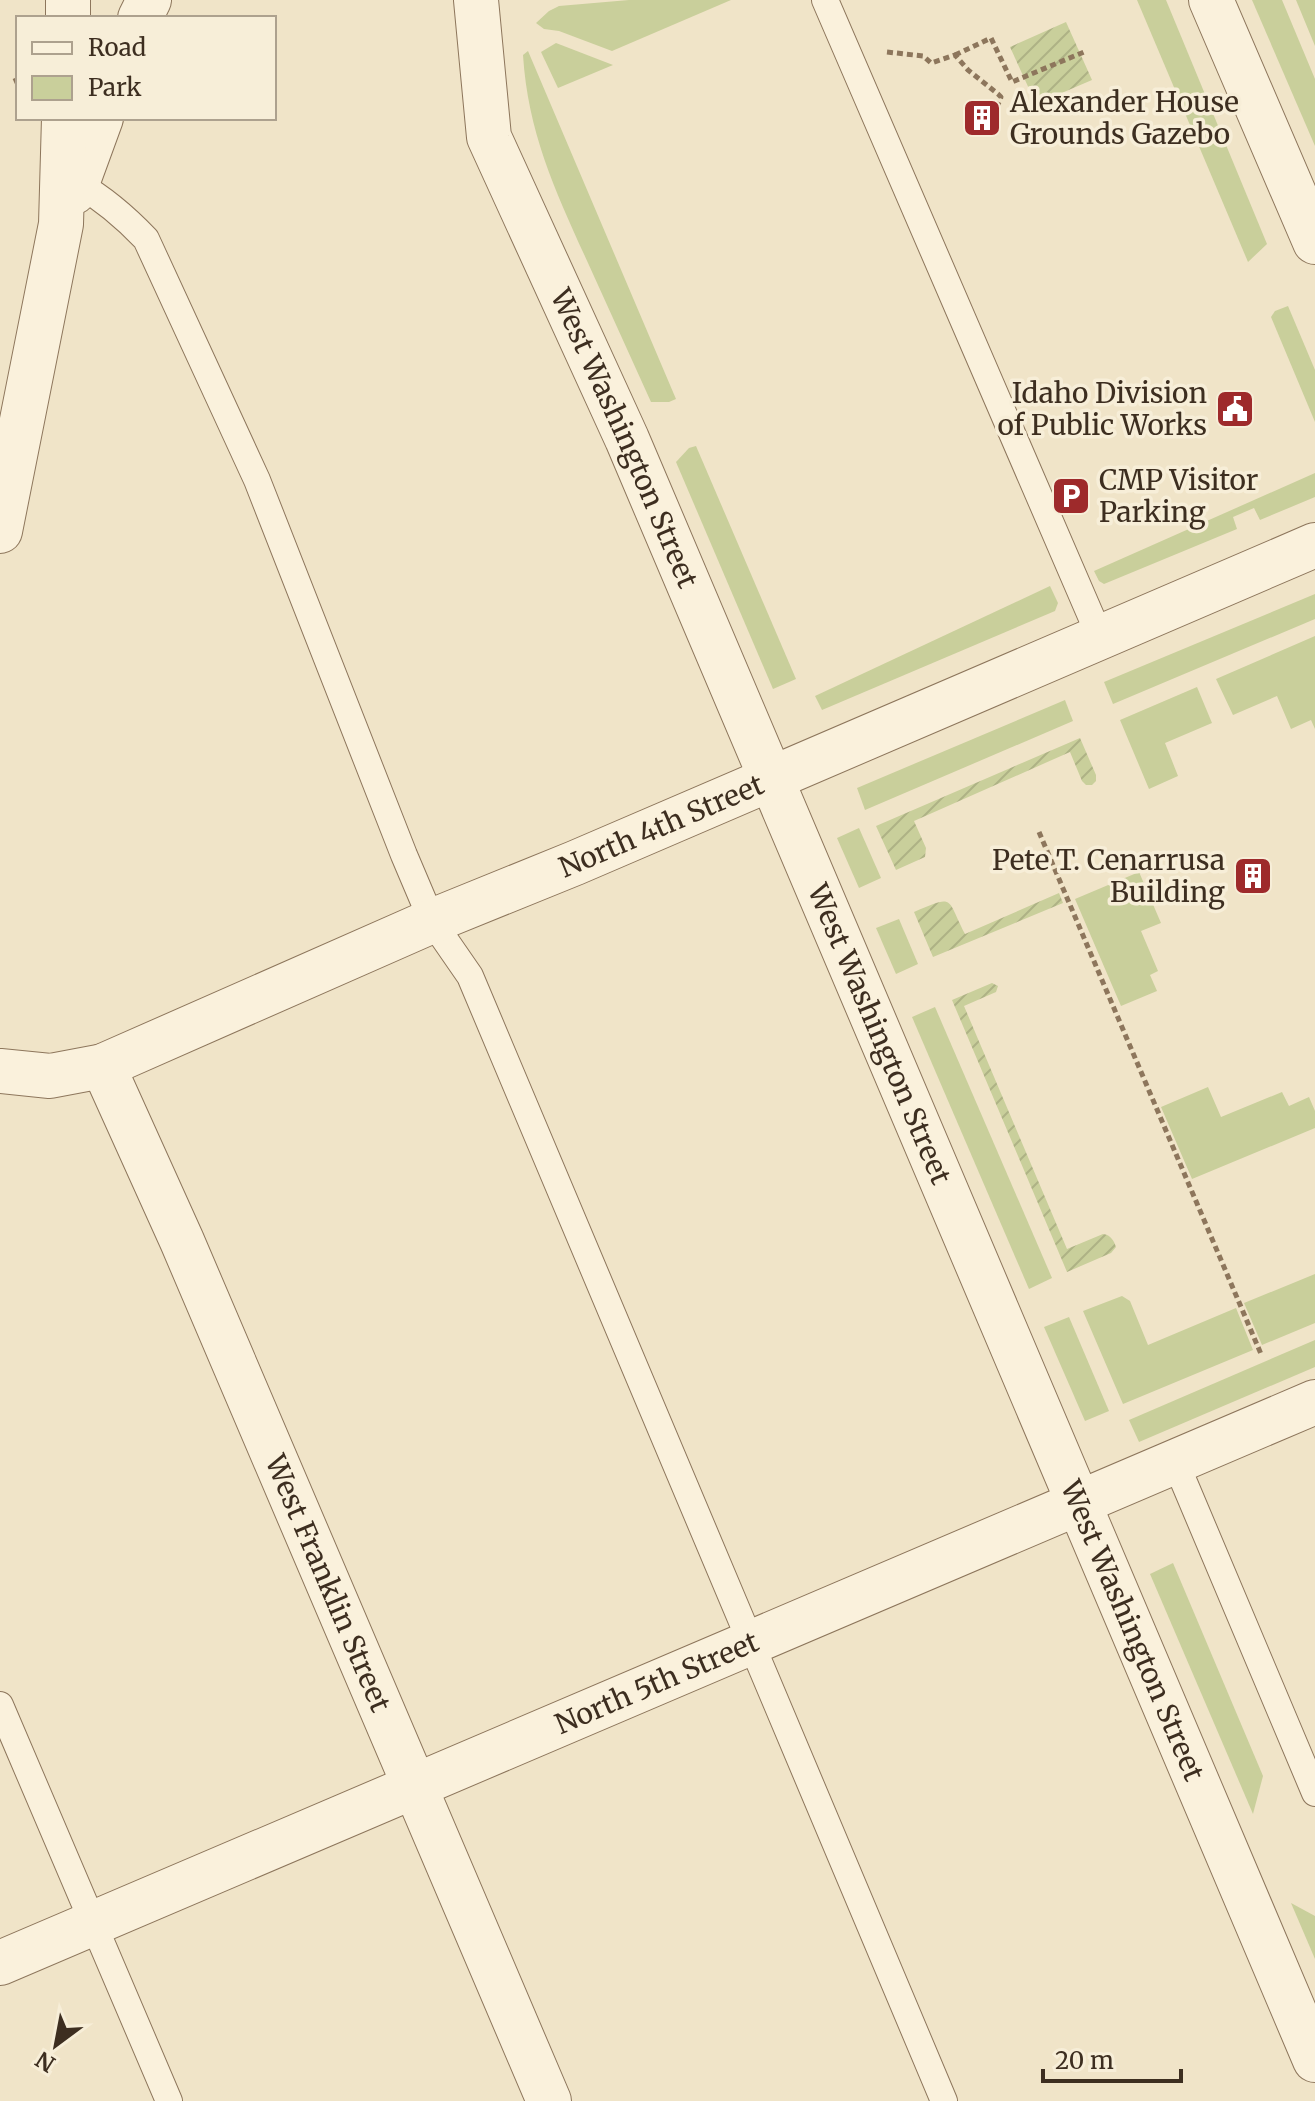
<svg xmlns="http://www.w3.org/2000/svg" width="1315" height="2101" viewBox="0 0 1315 2101" font-family="Merriweather,serif">
<style>
.green{fill:#c9cf9b}
.garden{fill:url(#garden-furrows)}
.lines{fill:none;stroke-linecap:round;stroke-linejoin:round}
.service-casing{stroke:#8d765c;stroke-width:28}
.minor-casing{stroke:#8d765c;stroke-width:46}
.tertiary-casing{stroke:#8d765c;stroke-width:46}
.path{stroke:#8d765c;stroke-width:5;stroke-dasharray:6 4;stroke-linecap:butt}
.service{stroke:#faf1dc;stroke-width:26}
.minor{stroke:#faf1dc;stroke-width:44}
.tertiary{stroke:#faf1dc;stroke-width:44}
.labels{text-anchor:middle;stroke-width:7;stroke-linejoin:round;paint-order:stroke}
.poi-label{font-size:28px;fill:#3d2e20;stroke:#f7eed8;text-anchor:start}
.street-label{font-size:28px;fill:#3d2e20;stroke:#f7eed8}
</style>
<defs>
<pattern id="garden-furrows" width="10" height="10" patternUnits="userSpaceOnUse" patternTransform="scale(2)"><rect width="10" height="10" fill="#c9cf9b"/><path d="M-1 1l2-2M0 10L10 0M9 11l2-2" fill="none" stroke="#aeb285"/></pattern>
</defs>
<rect width="100%" height="100%" fill="#f0e4c8"/>
<g class="green">
<path d="M629 0H731L612 51 559 31 544 29 536 23 549 11 559 6Z"/>
<path d="M1137 0H1166L1267 244 1248 262Z"/>
<path d="M1252 0H1282L1315 79V146Z"/>
<path d="M1296 0H1315V46Z"/>
<path d="M556 43 613 65 558 88 541 52Z"/>
<path d="M528 51 676 399 669 402H651C630 356 609 309 588 263 556 192 528 134 523 55Z"/>
<path d="M1288 306 1315 370V422L1271 317 1275 311Z"/>
<path d="M696 446 796 679 773 689 676 462 689 448Z"/>
<path d="M1315 473V497L1260 520 1254 508 1233 517 1237 529 1104 584 1099 581 1094 571Z"/>
<path d="M1050 586 1058 603 1055 611 822 710 815 696Z"/>
<path d="M1315 594V619L1113 704 1104 682Z"/>
<path d="M1315 636V729L1311 720 1291 729 1277 696 1233 715 1216 679Z"/>
<path d="M1197 687 1212 723 1165 743 1178 776 1149 789 1120 720Z"/>
<path d="M1065 700 1073 721 865 810 857 788Z"/>
<path d="M859 828 881 878 859 888 837 838Z"/>
<path d="M1139 872 1161 923 1141 931 1158 971 1150 975 1157 991 1121 1006 1075 899Z"/>
<path d="M899 919 918 964 896 974 876 928Z"/>
<path d="M935 1007 1052 1278 1029 1289 912 1017Z"/>
<path d="M1208 1087 1221 1117 1282 1092 1289 1106 1309 1097 1315 1111V1128L1192 1179 1161 1107Z"/>
<path d="M1315 1274V1323L1262 1345 1244 1303Z"/>
<path d="M1122 1296 1130 1301 1148 1345 1236 1308 1253 1350 1123 1404 1083 1311Z"/>
<path d="M1069 1317 1109 1411 1085 1421 1044 1327Z"/>
<path d="M1315 1340V1367L1139 1442 1129 1420Z"/>
<path d="M1173 1563 1263 1776 1253 1814 1150 1574Z"/>
<path d="M1291 1903 1315 1916V1959Z"/>
</g>
<g class="garden">
<path d="M1066 22 1092 80 1036 104 1010 47Z"/>
<path d="M1080 738 1096 775V781L1092 785H1086L1082 781 1070 752 914 821 926 848 925 857 896 870 876 826Z"/>
<path d="M1059 893 1063 903 933 957 914 912C956 894 946 898 965 934Z"/>
<path d="M992 983 998 986 996 992 964 1006 1067 1249 1103 1234C1111 1235 1114 1241 1116 1247L1111 1253 1067 1272 952 1000Z"/>
</g>
<g class="lines">
<g class="service-casing">
<g id="service">
<path d="M825 0 1100 637"/>
<path d="M78 184C104 199 125 217 146 239L257 480 404 855 432 921 470 976 944 2101"/>
<path d="M1175 1461 1315 1793"/>
<path d="M0 1705 169 2101"/>
</g>
</g>
<g class="minor-casing">
<g id="minor">
<path id="s1" d="M103 1066 182 1241 549 2101"/>
</g>
</g>
<g class="tertiary-casing">
<g id="tertiary">
<path id="s2" d="M476 0 489 137 627 439 1315 2060"/>
<path d="M1211 0 1315 242"/>
<path d="M68 18V0"/>
<path d="M140 18 149 0"/>
<path d="M74 192 101 118"/>
<path d="M0 531 61 224 64 118"/>
<path id="s3" d="M0 1071 50 1076 103 1066 432 921 575 863 1315 545"/>
<path id="s4" d="M0 1963 1315 1402"/>
</g>
</g>
<g class="path">
<path d="M887 52 923 56 931 63 955 55 968 70 998 94 1001 97 996 109"/>
<path d="M955 55 991 38 1012 82 1084 52"/>
<path d="M15 78 18 85"/>
<path d="M1039 832 1261 1354"/>
</g>
<use href="#service" class="service"/>
<use href="#minor" class="minor"/>
<use href="#tertiary" class="tertiary"/>
</g>
<defs>
<g id="building-square" transform="scale(2)"><rect x="-9" y="-9" width="18" height="18" rx="4" fill="#9e2a2b" stroke="#f7eed8"/><path d="M-4-6H4V6H1V3H-1V6H-4ZM-2.5-4.3h1.7v1.8h-1.7ZM.8-4.3h1.7v1.8H.8ZM-2.5-1h1.7V.8h-1.7ZM.8-1h1.7V.8H.8Z" fill="#fff"/></g>
<g id="civic-square" transform="scale(2)"><rect x="-9" y="-9" width="18" height="18" rx="4" fill="#9e2a2b" stroke="#f7eed8"/><path d="M-.6-6.5H3V-4.5H.6V-3L4-1V1h2V6H-6V1h2V-1L-.6-3ZM-1.2 2.5V6h2.4V2.5Z" fill="#fff"/></g>
<g id="parking-square" transform="scale(2)"><rect x="-9" y="-9" width="18" height="18" rx="4" fill="#9e2a2b" stroke="#f7eed8"/><path d="M-3.5-5.5H1a3.5 3.5 0 0 1 0 7H-1V5.5H-3.5ZM-1-3.4V-.6H.8a1.4 1.4 0 0 0 0-2.8Z" fill="#fff"/></g>
</defs>
<g fill-rule="evenodd">
<use href="#building-square" x="982" y="118"/>
<use href="#civic-square" x="1235" y="409"/>
<use href="#parking-square" x="1071" y="496"/>
<use href="#building-square" x="1253" y="876"/>
</g>
<g class="labels">
<g class="poi-label">
<text x="1010" y="112">Alexander House<tspan x="1010" dy="32">Grounds Gazebo</tspan></text>
<text x="1207" y="403" text-anchor="end">Idaho Division<tspan x="1207" dy="32">of Public Works</tspan></text>
<text x="1099" y="490">CMP Visitor<tspan x="1099" dy="32">Parking</tspan></text>
<text x="1225" y="870" text-anchor="end">Pete T. Cenarrusa<tspan x="1225" dy="32">Building</tspan></text>
</g>
<g class="street-label">
<text dy="10" stroke="none"><textPath href="#s2" startOffset="468">West Washington Street</textPath></text>
<text dy="10" stroke="none"><textPath href="#s3" startOffset="712">North 4th Street</textPath></text>
<text dy="10" stroke="none"><textPath href="#s2" startOffset="1116">West Washington Street</textPath></text>
<text dy="10" stroke="none"><textPath href="#s1" startOffset="564">West Franklin Street</textPath></text>
<text dy="10" stroke="none"><textPath href="#s2" startOffset="1764">West Washington Street</textPath></text>
<text dy="10" stroke="none"><textPath href="#s4" startOffset="714">North 5th Street</textPath></text>
</g>
</g>
<rect x="16" y="16" width="260" height="104" fill="#f7eed8" stroke="#ada18e" stroke-width="2"/>
<rect x="32" y="42" width="40" height="12" fill="#faf1dc" stroke="#ada18e" stroke-width="2"/>
<text x="88" y="56" font-size="24" fill="#3d2e20">Road</text>
<rect x="32" y="76" width="40" height="24" fill="#c9cf9b" stroke="#ada18e" stroke-width="2"/>
<text x="88" y="96" font-size="24" fill="#3d2e20">Park</text>
<g transform="translate(56 2045) rotate(212)" stroke="#f7eed8" stroke-width="6" paint-order="stroke">
<path d="M0-6L14 30L0 20L-14 30Z" fill="#3d2e20"/>
<text y="-12" font-size="22" font-weight="bold" text-anchor="middle" fill="#3d2e20">N</text>
</g>
<path d="M1043 2069v12h138v-12" fill="none" stroke="#3d2e20" stroke-width="4"/>
<text x="1055" y="2069" font-size="24" fill="#3d2e20" stroke="#f7eed8" stroke-width="6" paint-order="stroke">20 m</text>
</svg>
